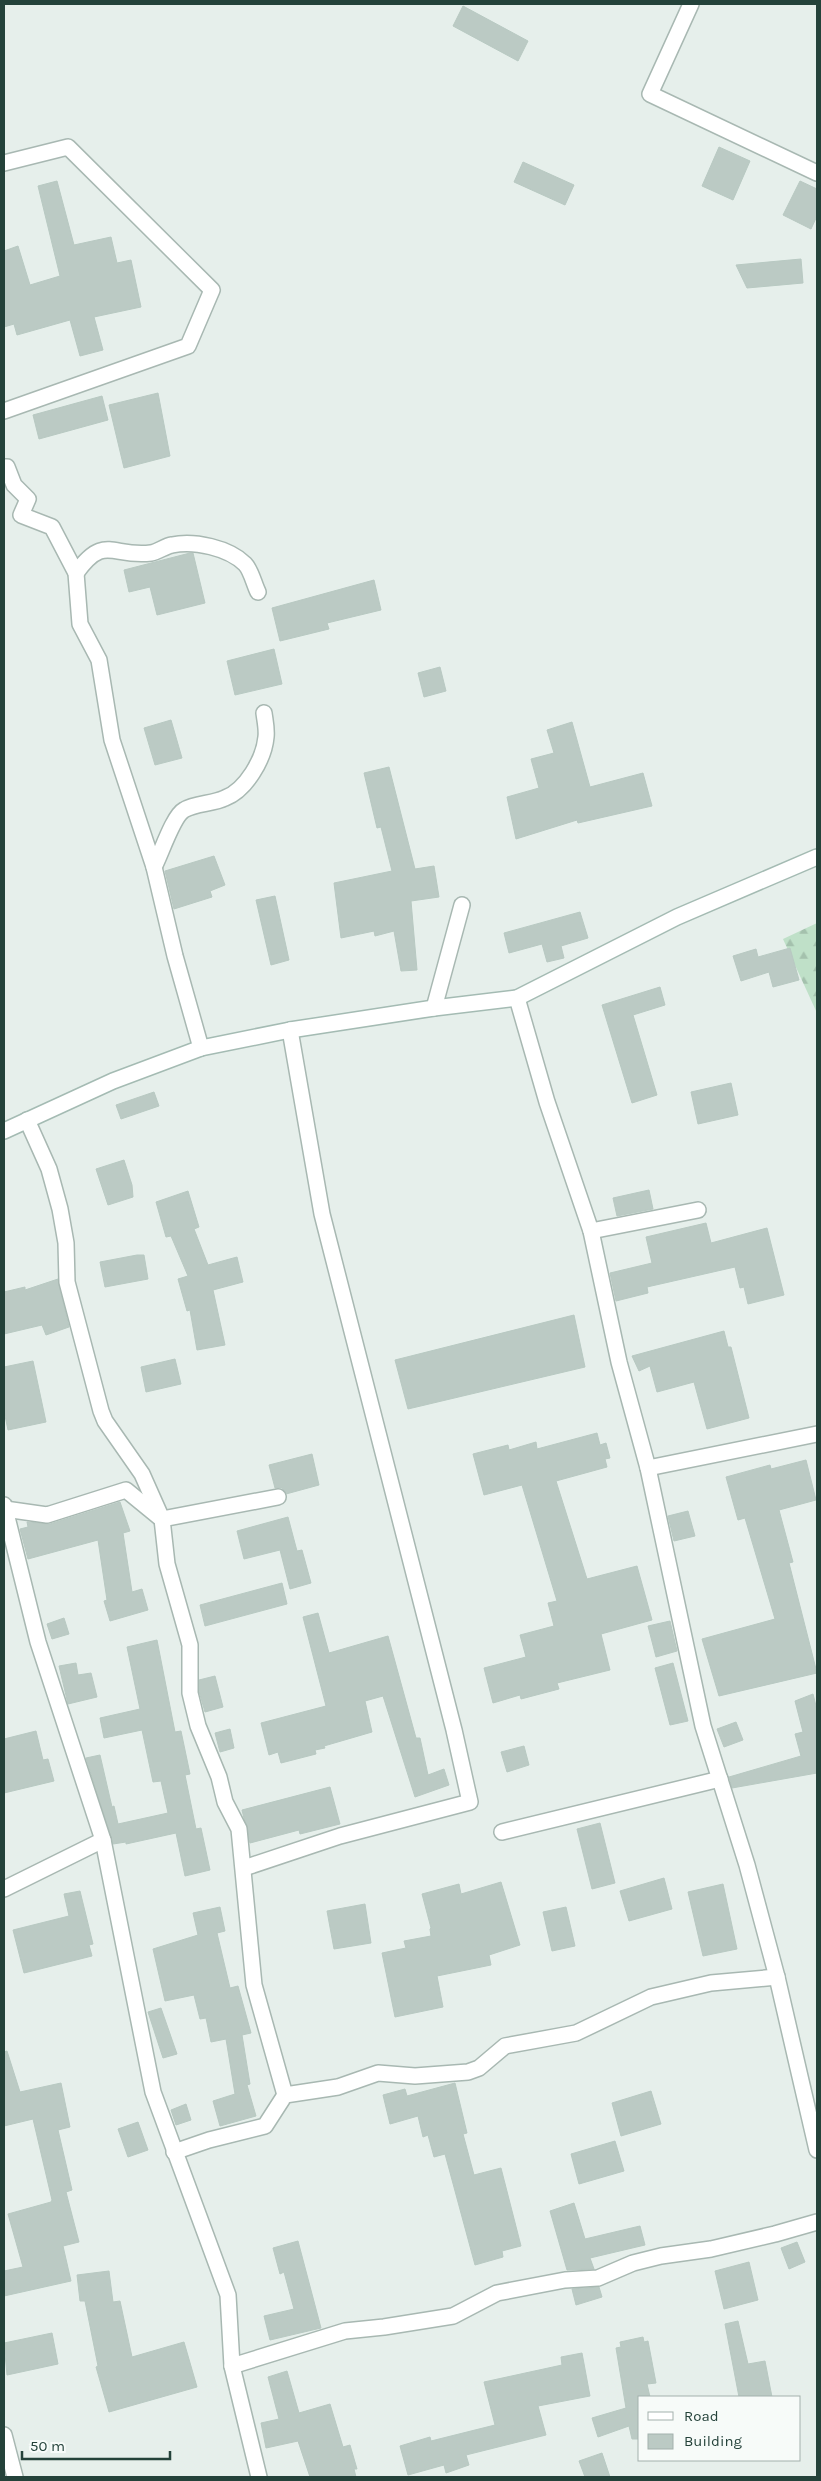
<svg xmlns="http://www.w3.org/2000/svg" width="821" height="2481" viewBox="0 0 821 2481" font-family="Karla,sans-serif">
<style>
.forest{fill:url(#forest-firs)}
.building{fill:#bbcac4;stroke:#b8c9c2}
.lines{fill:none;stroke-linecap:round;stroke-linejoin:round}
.street-casing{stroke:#a8b8b2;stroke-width:18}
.secondary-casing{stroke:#a4bbb3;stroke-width:18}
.street{stroke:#fff;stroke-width:15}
.secondary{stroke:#fff;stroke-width:15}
</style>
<defs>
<pattern id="forest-firs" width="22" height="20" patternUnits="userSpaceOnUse" patternTransform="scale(1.25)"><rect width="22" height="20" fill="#bfe0c8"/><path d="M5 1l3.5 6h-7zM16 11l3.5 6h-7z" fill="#a4c1ad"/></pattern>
</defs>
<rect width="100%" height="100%" fill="#e6efeb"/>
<path class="forest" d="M817 923V1013L783 939Z"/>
<g class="building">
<path d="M463 6 528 41 518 61 453 26Z"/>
<path d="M719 147 750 161 733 200 702 186Z"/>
<path d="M523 162 574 185 565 205 514 182Z"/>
<path d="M57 181 74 245 111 237 117 263 131 260 141 307 94 317 103 350 80 356 70 320 17 335 14 324 4 327V251L18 246 30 285 60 276 38 186Z"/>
<path d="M800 181 817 189V216L811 229 783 215Z"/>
<path d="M801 259 803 283 747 288 736 265Z"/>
<path d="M158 393 170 456 124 468 109 405Z"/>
<path d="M102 396 108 420 39 439 33 415Z"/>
<path d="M190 553H193L205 603 157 615 150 587 129 592 124 570Z"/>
<path d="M374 580 381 610 327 623 329 629 280 641 272 608Z"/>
<path d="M274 649 282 684 235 695 227 661Z"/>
<path d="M440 667 446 691 424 697 418 673Z"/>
<path d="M171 720 182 758 155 765 144 728Z"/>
<path d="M572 722 590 787 643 773 652 806 578 823 577 820 516 839 507 797 539 788 531 759 554 753 547 730Z"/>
<path d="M389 767 415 869 434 866 439 897 411 901 417 970 401 971 394 931 375 936 374 931 341 938 334 883 392 871 381 827 377 828 364 773Z"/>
<path d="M214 856 225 885 210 891 212 897 174 909 165 871Z"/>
<path d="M275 896 289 960 271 965 256 900Z"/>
<path d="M580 912 588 938 561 946 564 958 547 962 542 944 509 953 504 933Z"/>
<path d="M790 948 799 980 773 987 769 972 741 981 733 956 756 949 758 957Z"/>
<path d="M660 987 665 1005 633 1015 657 1095 632 1103 602 1005Z"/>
<path d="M731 1083 738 1115 698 1124 691 1092Z"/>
<path d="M154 1092 159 1106 121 1119 116 1105Z"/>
<path d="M124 1160 132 1185 133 1197 108 1205 96 1169Z"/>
<path d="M649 1190 653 1209 617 1216 613 1198Z"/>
<path d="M188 1191 199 1227 194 1229 208 1265 237 1257 243 1282 213 1290 225 1345 197 1350 190 1310 187 1311 178 1279 188 1276 171 1236 166 1237 156 1202Z"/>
<path d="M706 1223 711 1243 767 1228 784 1295 748 1304 744 1287 740 1288 735 1267 647 1287 648 1293 616 1301 610 1273 652 1263 646 1237Z"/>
<path d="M137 1255H144L148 1279 105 1287 100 1262Z"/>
<path d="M58 1279 69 1327 46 1335 42 1325 4 1334V1292L25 1287V1290Z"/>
<path d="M574 1315 585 1367 408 1409 395 1360Z"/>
<path d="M724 1331 728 1347H731L749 1418 707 1429 694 1382 657 1392 650 1366 639 1371 632 1356Z"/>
<path d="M175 1359 181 1384 146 1392 141 1367Z"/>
<path d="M33 1361 46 1422 8 1430 4 1411V1367Z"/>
<path d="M597 1433 600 1445 606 1443 610 1458 605 1459 607 1467 556 1481 587 1579 637 1566 652 1620 601 1634 610 1670 557 1683 559 1689 521 1699 520 1695 493 1703 484 1668 526 1657 520 1635 554 1626 548 1603 557 1601 522 1485 484 1495 473 1454 508 1445 509 1450 536 1442 537 1449Z"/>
<path d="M312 1454 319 1485 286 1494 282 1488H275L269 1465Z"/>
<path d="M806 1460 816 1500 779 1510 793 1562 789 1563 817 1673 719 1696 702 1639 775 1619 745 1518 738 1520 726 1477 770 1465 771 1469Z"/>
<path d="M120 1502 130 1531 123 1533 132 1592 142 1589 148 1610 110 1621 104 1601 107 1600 98 1540 28 1559 20 1529 28 1527 27 1522 50 1524Z"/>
<path d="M688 1511 695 1536 674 1541 668 1516Z"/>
<path d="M288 1517 297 1551 302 1550 311 1583 290 1589 280 1550 244 1559 237 1531Z"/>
<path d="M282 1583 287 1604 205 1626 200 1605Z"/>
<path d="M318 1613 329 1653 388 1636 416 1738H420L428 1775 444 1769 449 1785 415 1797 383 1696 365 1701 372 1732 324 1746 325 1748 315 1750 316 1754 281 1763 278 1752 269 1755 261 1723 326 1706 303 1617Z"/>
<path d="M64 1618 69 1634 52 1639 47 1624Z"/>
<path d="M670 1621 677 1651 656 1657 648 1626Z"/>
<path d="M157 1640 175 1732 181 1731 190 1774 185 1775 196 1829 201 1828 210 1870 185 1876 176 1833 126 1844V1842L113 1844 86 1758 100 1755 112 1807 114 1806 118 1824 168 1813 161 1781 153 1782 142 1730 104 1738 100 1718 140 1709 127 1647Z"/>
<path d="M76 1663 78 1675 91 1673 97 1697 68 1704 59 1666Z"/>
<path d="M673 1663 688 1721 670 1725 655 1668Z"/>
<path d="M215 1676 223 1707 205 1712 199 1691V1680Z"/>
<path d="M813 1694 817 1710V1773L732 1788 729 1777 801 1756 795 1734 803 1732 795 1701Z"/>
<path d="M736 1722 743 1740 724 1747 717 1729Z"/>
<path d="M230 1729 234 1748 220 1752 215 1733Z"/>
<path d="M36 1731 43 1760 48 1759 54 1781 4 1793V1739Z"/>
<path d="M524 1746 529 1765 507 1772 501 1752Z"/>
<path d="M330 1787 340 1824 300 1834 299 1830 250 1843 242 1810Z"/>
<path d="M600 1823 615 1883 592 1889 577 1829Z"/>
<path d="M664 1878 672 1909 629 1921 620 1891Z"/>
<path d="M501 1882 520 1945 489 1955 491 1965 437 1976 443 2007 395 2017 382 1953 406 1948 404 1941 431 1936 430 1929 431 1928 422 1894 459 1884 461 1894Z"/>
<path d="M723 1884 737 1949 703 1956 688 1892Z"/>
<path d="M80 1891 93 1944 89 1945 92 1956 24 1973 13 1930 69 1916 64 1894Z"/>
<path d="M365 1904 371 1943 334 1949 327 1911Z"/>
<path d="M220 1907 225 1931 217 1933 230 1988 238 1986 251 2033 242 2035 250 2084 247 2085 256 2116 220 2126 213 2101 235 2094 226 2039 211 2042 206 2018 200 2019 194 1995 165 2001 153 1949 198 1935 193 1913Z"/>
<path d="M566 1907 575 1946 552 1951 543 1912Z"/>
<path d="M161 2008 177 2054 163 2058 148 2012Z"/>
<path d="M7 2051 20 2092 61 2083 70 2127 58 2130 72 2190 66 2192 79 2242 63 2246 71 2281 4 2296V2271L23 2267 8 2214 51 2202 52 2200 33 2119 4 2126V2052Z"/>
<path d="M455 2083 467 2133 463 2134 474 2175 501 2168 521 2246 502 2251 503 2257 475 2265 445 2154 434 2157 428 2135 423 2137 418 2116 390 2124 383 2095 405 2089 407 2096Z"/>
<path d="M651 2091 661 2124 621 2136 612 2103Z"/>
<path d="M186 2104 191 2120 176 2125 171 2110Z"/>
<path d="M138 2122 148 2150 128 2157 118 2129Z"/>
<path d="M615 2141 624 2171 579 2184 571 2154Z"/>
<path d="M574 2203 585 2239 640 2226 645 2245 590 2258 594 2269 567 2270 550 2211Z"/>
<path d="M298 2241 321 2328 270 2340 264 2316 294 2309 284 2272 280 2274 273 2248Z"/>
<path d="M797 2242 805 2262 789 2269 781 2248Z"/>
<path d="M749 2262 758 2300 724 2309 715 2271Z"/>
<path d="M109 2271 113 2302 120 2301 132 2357 184 2342 197 2387 109 2412 96 2367 98 2366 85 2301H80L77 2275Z"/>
<path d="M599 2287 602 2297 576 2305 572 2289Z"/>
<path d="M738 2321 748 2364 765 2361 772 2397H739L725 2324Z"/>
<path d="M52 2333 58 2364 7 2375 4 2343Z"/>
<path d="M643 2337 644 2342 648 2341 656 2383 647 2384 650 2397H640V2439H632L629 2426 598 2437 592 2418 626 2408 616 2348 621 2347 620 2342Z"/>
<path d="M582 2353 590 2396 538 2406 546 2435 466 2455 469 2465 446 2473 444 2465 408 2475 400 2446 430 2437 431 2441 495 2425 484 2382 562 2365 561 2357Z"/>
<path d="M287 2371 299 2413 330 2404 343 2447 350 2445 357 2469H354L356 2477H310L298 2441 266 2448 261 2423 279 2419 268 2377Z"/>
<path d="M602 2453 610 2477H585L579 2461Z"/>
</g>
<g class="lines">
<g class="street-casing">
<g id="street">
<path d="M691 4 650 94 817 173"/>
<path d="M4 163 68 147 212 290 188 346 4 411"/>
<path d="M4 467H7L14 485 28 499 21 515 52 527 76 573 80 624 99 660 112 740 154 867 175 956 201 1048"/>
<path d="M76 573C105 533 112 558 151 553 158 552 165 546 172 545 194 540 229 548 245 564 251 570 254 584 258 592"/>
<path d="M154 867C161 854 173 816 184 810 195 803 213 804 225 798 246 790 264 759 266 737 267 729 265 721 264 713"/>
<path d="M517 998 547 1102 591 1231 619 1362 648 1468 703 1726 747 1865 777 1977 817 2150"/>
<path d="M434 1008 462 905"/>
<path d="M27 1120 49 1169 60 1209 66 1243 67 1282 101 1411 105 1421 142 1474 162 1519 167 1564 190 1645V1693L198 1726 219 1777 225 1802 239 1829 254 1985 285 2095"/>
<path d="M591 1231 698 1210"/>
<path d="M648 1468 817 1434"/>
<path d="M4 1505 38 1642 103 1840 153 2092 228 2295 232 2366 259 2477"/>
<path d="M5 1509 47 1515 126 1490 159 1517"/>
<path d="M162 1519 278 1497"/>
<path d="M502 1832 720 1779"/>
<path d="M244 1868 340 1836 470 1802 454 1730 322 1214 290 1030"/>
<path d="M4 1889 103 1840"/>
<path d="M174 2152 209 2140 265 2126 285 2095 338 2087 378 2073 415 2076 468 2072 479 2068 505 2046 576 2033 651 1997 711 1983 777 1977"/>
<path d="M232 2366 345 2331 384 2327 453 2316 497 2293 565 2280 598 2278 633 2263 661 2256 711 2249 775 2234 817 2222"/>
<path d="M4 2435 15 2477"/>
</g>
</g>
<g class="secondary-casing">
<path id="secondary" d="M4 1131 113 1081 201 1048 290 1030 434 1008 517 998 677 917 817 857"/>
</g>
<use href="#street" class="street"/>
<use href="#secondary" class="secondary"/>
</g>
<rect width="821" height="2481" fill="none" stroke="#24423a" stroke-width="10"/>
<rect x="638" y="2396" width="162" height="65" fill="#f7fbf9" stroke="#a3b1ad"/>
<rect x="648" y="2412" width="25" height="8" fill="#ffffff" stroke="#a3b1ad"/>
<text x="684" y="2421" font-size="15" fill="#24423a">Road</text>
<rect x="648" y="2434" width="25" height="15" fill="#bbcac4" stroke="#a3b1ad"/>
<text x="684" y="2446" font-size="15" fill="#24423a">Building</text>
<path d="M22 2451v8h148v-8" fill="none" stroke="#24423a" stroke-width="2.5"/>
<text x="30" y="2451" font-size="15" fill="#24423a" stroke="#f7fbf9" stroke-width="4" paint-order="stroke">50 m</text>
</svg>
